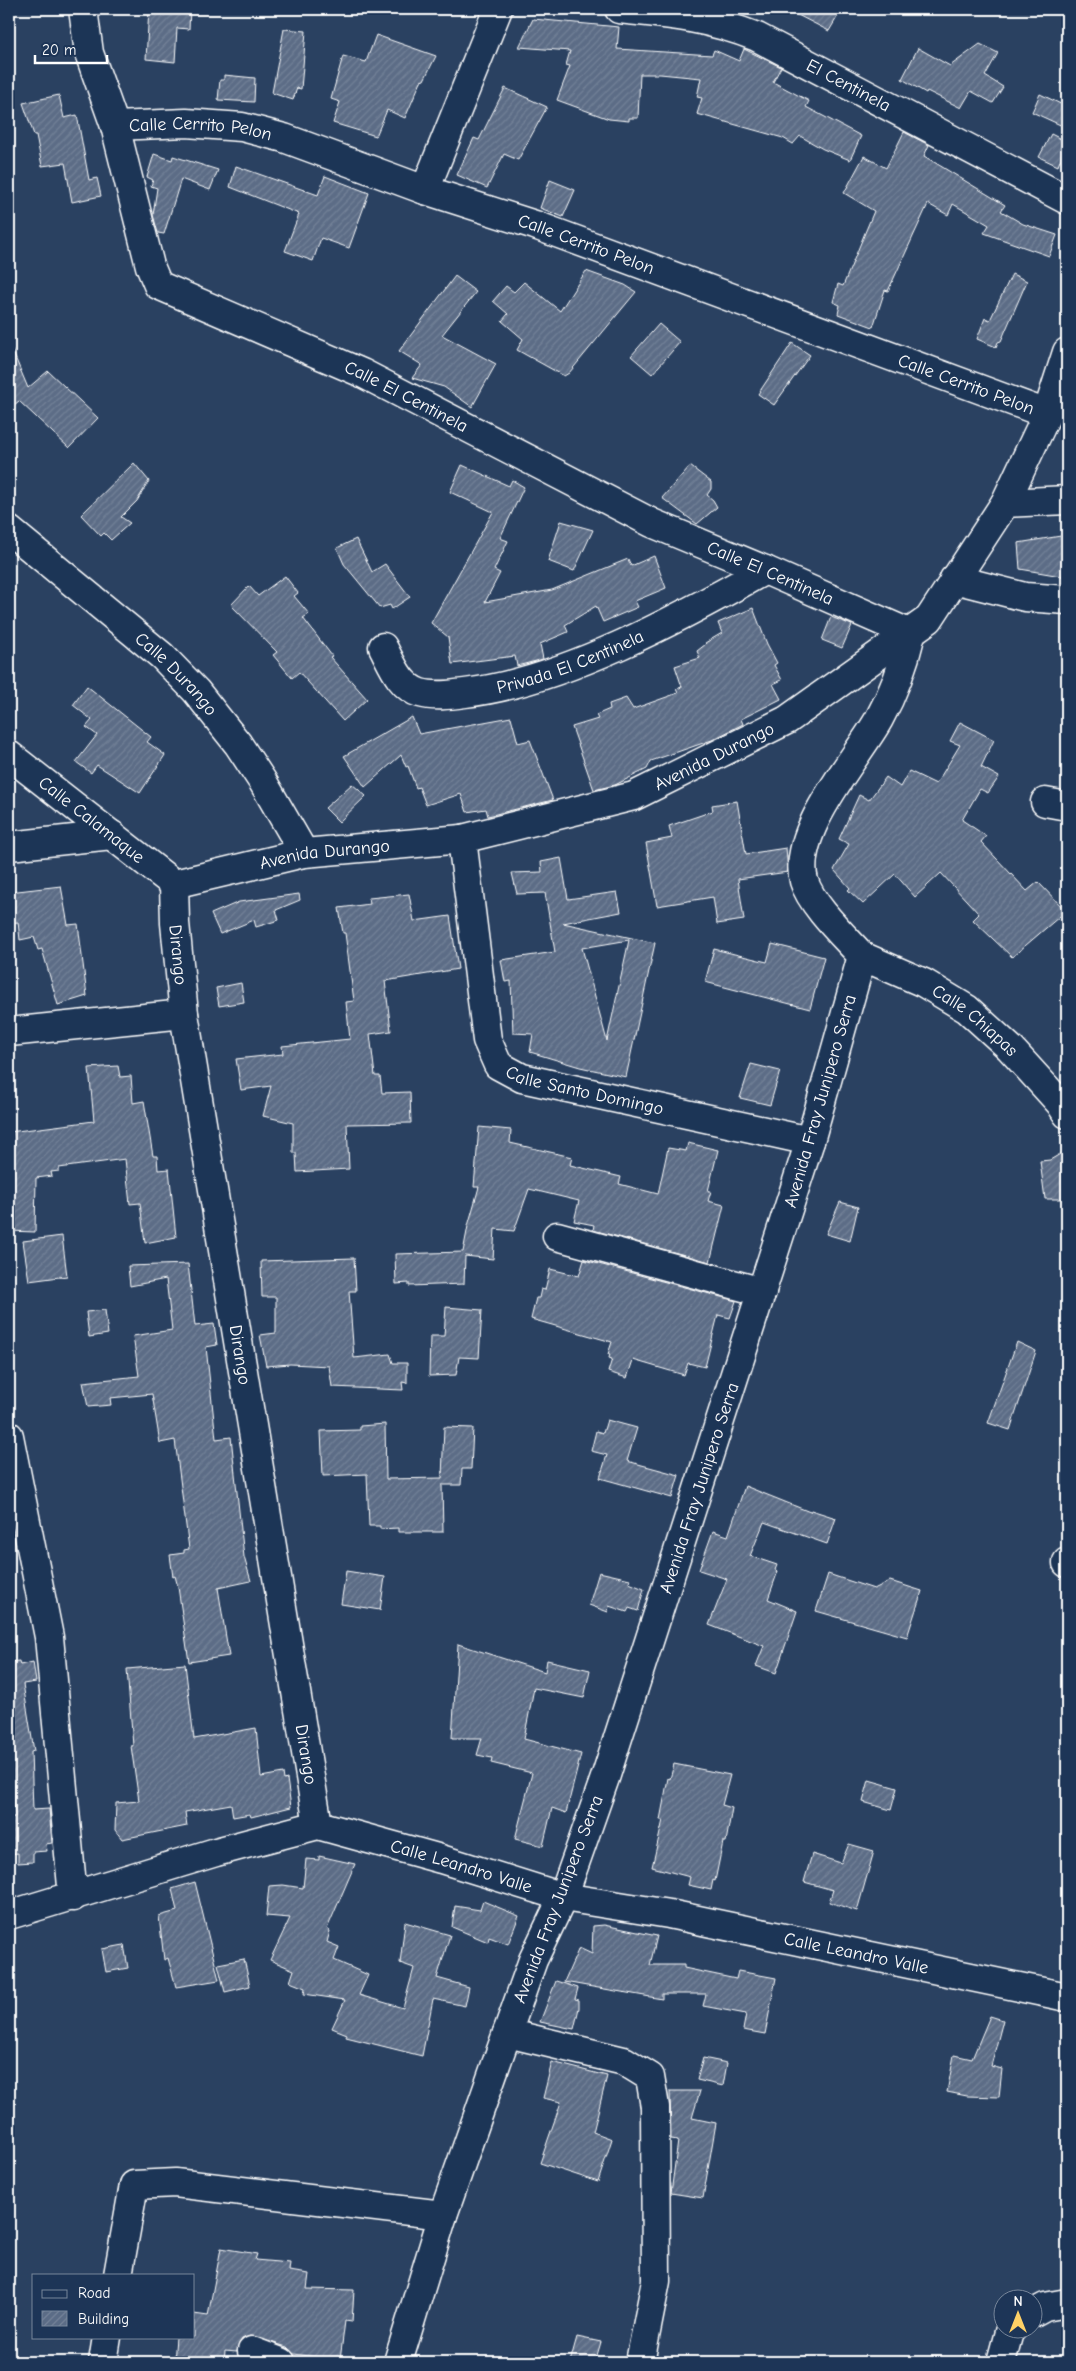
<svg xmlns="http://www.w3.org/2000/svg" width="1076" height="2371" viewBox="0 0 1076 2371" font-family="'Comic Neue',sans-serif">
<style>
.building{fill:url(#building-hatch);stroke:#fff;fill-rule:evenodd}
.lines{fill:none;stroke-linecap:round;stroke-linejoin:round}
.minor-casing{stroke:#fff;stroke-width:31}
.minor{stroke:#1d3557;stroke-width:28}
.labels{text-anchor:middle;stroke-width:5;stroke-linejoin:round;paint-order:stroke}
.street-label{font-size:18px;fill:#fff;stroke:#1d3557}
</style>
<defs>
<pattern id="building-hatch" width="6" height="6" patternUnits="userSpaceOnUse" patternTransform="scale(1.25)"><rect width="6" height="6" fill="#5b6c86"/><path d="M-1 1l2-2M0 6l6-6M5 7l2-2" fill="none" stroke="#748298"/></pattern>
</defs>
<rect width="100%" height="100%" fill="#2a4161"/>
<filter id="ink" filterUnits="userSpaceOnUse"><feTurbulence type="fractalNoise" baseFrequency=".02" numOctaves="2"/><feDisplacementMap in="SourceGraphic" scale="10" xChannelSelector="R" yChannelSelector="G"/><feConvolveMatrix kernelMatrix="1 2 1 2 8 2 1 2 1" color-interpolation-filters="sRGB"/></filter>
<g filter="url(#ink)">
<g class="building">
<path d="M149 9H190L189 29 177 28 175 62 146 59Z"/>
<path d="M786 9H842L829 31Z"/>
<path d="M533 19 619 27 617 49 712 55 714 50 739 61 744 49 781 67 773 82 809 101 806 107 861 136 850 160 823 149 800 136 793 144 783 138 697 114 702 98 697 97 701 78 660 74H640L638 118H629V121L609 119 557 100 570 66 566 65 570 51 519 47Z"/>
<path d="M284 29 306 31 301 89 297 88 293 100 272 93Z"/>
<path d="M376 35 436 56 424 80 421 81 405 118 387 110 376 136 333 123 340 102 331 99 343 56 366 62Z"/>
<path d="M980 44 998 53 985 76 1003 87 993 103 971 91 961 108 927 91 926 93 902 79 918 48 950 66Z"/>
<path d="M224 75 255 78 254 102 218 100 220 80H224Z"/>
<path d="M505 88 547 107 518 160 504 154 487 188 457 175 474 138 479 140Z"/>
<path d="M1040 94 1067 107V128L1032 112Z"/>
<path d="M59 95 64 118 77 115 89 180 97 178 101 196 72 202 65 163 42 166 36 135H34L23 103Z"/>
<path d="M904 132 929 145 924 156 1005 205 1001 211 1023 224 1057 235 1049 256 984 233 989 225 953 204 948 215 928 204 888 291 885 290 873 327 838 314 840 305 833 302 838 284 843 286 874 211 844 193 864 156 886 168Z"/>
<path d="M1051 134 1067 142 1058 166 1039 157Z"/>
<path d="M154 154 172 160 173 156 218 170 210 190 181 179 164 234 158 233 153 215 157 188 151 186 153 180 147 177Z"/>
<path d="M236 166 318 195 325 176 369 193 349 248 321 238 313 261 285 251 299 214 230 187Z"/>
<path d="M550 180 575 190 563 217 540 208Z"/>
<path d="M586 271 625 285 636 292 569 373 564 376 517 350 523 339 502 321 508 314 493 301 506 286 514 292 524 282 560 311Z"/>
<path d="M1012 274 1027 281 1001 341 998 342 996 347 977 339 985 318 990 320Z"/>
<path d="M455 276 476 292 442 335 496 364 472 407 444 387 412 378 422 365 399 351Z"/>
<path d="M659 324 680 342 652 374 631 356Z"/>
<path d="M9 343 28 388 48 371 98 418 69 448 19 401 9 409Z"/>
<path d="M792 343 810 355 774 405 758 394Z"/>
<path d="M134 463 149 481 137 501 121 517 130 523 111 540 104 533 101 536 81 515Z"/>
<path d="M462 465 509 486 512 480 524 487 500 538 508 541 494 570 500 573 485 602 552 590 628 559 631 566 654 556 666 588 635 601 638 607 603 622 596 606 565 625 568 632 540 644 543 659 536 661 517 666 515 656 452 664 448 637 431 623 493 512 450 492Z"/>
<path d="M690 466 711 482V489L707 495 713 500 717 507 697 524 662 498Z"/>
<path d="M561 521 593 530 574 571 548 561Z"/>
<path d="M1067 535V577L1020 569 1018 543Z"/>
<path d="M356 539 372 572 385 564 410 597 392 609 390 605 380 608 344 564 337 548Z"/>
<path d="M285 576 298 593 294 596 309 614 303 618 332 656 330 657 367 699 343 721 299 672 292 678 273 655 277 652 231 605 249 586 258 596Z"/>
<path d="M753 608 767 644 777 663 774 665 782 680 773 684 781 699 741 719 743 724 712 740 651 761 647 769 615 785 594 790 572 727 598 719 596 715 610 709 609 704 626 698 633 709 678 693 676 689 682 687 675 666 700 658 697 651 706 644 705 643 722 633 718 623Z"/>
<path d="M831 617 852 625 842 648 822 640Z"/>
<path d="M87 686 151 737 147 742 165 755 140 793 97 765 91 773 76 762 97 735 86 727 92 720 73 705Z"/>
<path d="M412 717 419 734 511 717 518 743 530 740 553 800 488 816 486 809 467 812 461 794 426 805 419 787 416 788 408 766 406 767 401 755 365 787 344 756Z"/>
<path d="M960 722 994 740 981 767 999 777 988 793 980 789 962 820 986 836 981 842 1027 891 1038 882 1066 911 1012 957 973 920 979 914 941 873 915 897 895 874 863 904 848 890 850 888 834 870 849 844 839 839 859 795 869 800 886 777 900 787 909 771 936 784 960 745 950 741Z"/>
<path d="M352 784 366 796 339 822 325 808Z"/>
<path d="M737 801 746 854 786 848 788 872 738 879 744 920 717 924 713 897 657 906 646 843 672 838 669 826 713 811 712 805Z"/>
<path d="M561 858 568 899 617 892 621 912 563 923 655 943 626 1077 580 1067 530 1052 533 1034 513 1033 511 981 505 982 501 960 555 952 545 893 517 894 512 873 542 872 541 862ZM629 940 607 1041 582 948Z"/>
<path d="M61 886 68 925 78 924 87 996 58 1005 42 949 38 950 34 937 20 940 18 922 9 923V892Z"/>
<path d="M299 894 300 900 276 910 279 920 256 927 254 920 220 934 211 914 239 902Z"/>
<path d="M409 894 414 921 450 916 458 969 385 981 391 1031 370 1034 375 1076H380L382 1093 410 1092 411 1123 347 1124 349 1169 297 1172 296 1153H293V1123L263 1116 271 1086 241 1090 236 1059 283 1054 282 1046 350 1039 346 1002 354 1001 345 933H343L339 908 370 904 369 898Z"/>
<path d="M772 944 824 957 810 1009 705 982 714 949 767 962Z"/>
<path d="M241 983 244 1002 219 1006 216 988Z"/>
<path d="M751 1064 780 1071 770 1105 740 1098Z"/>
<path d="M118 1066 120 1077 131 1076 133 1103 144 1101 153 1156H157L158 1170 169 1169 176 1237 145 1243 140 1203 130 1204 125 1159 59 1168V1171L51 1172 52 1176 36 1178 35 1232 9 1231V1132L94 1121 89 1068Z"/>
<path d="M479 1127 511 1130 510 1143 572 1157 570 1165 621 1177 619 1184 658 1194 668 1148 686 1151 688 1143 718 1150 708 1191H711L708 1201 724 1205 710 1262 593 1230 594 1225 574 1221 579 1201 529 1189 514 1231 495 1229 493 1259 465 1256 464 1284 409 1286V1283L396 1284 395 1254 463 1252 468 1226 479 1187H474Z"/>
<path d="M1067 1150V1199H1045L1040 1161 1050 1160Z"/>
<path d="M840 1202 858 1207 850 1241 826 1234Z"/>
<path d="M62 1236 67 1276 29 1281 23 1241Z"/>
<path d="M354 1258 356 1291H349L354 1358 390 1354 393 1363H407V1383L402 1382 403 1390 332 1387 329 1366 290 1364 266 1366 260 1335 276 1333V1297H262L261 1261Z"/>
<path d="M584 1260 736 1301 730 1318 718 1315 705 1367 688 1363 684 1375 633 1360 627 1378 608 1372 612 1359 609 1358 610 1354H608L612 1342 531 1319 536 1298H539L541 1289 545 1290 550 1269 579 1276Z"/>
<path d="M188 1264 195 1326 214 1324 217 1345 206 1347 216 1439 231 1437 244 1557 251 1581 218 1588 229 1656 189 1662 178 1587 175 1576 173 1577 170 1555 184 1553V1550L189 1549 175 1440 160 1443 152 1394 110 1398 111 1405 88 1407 83 1382 139 1376 133 1336 172 1330 166 1279 130 1286 128 1266Z"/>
<path d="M446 1307 482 1310 479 1358 459 1357 456 1375 429 1376 430 1336H444Z"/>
<path d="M105 1310 108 1334 89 1337 86 1312Z"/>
<path d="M1017 1342 1036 1351 1010 1430 988 1423Z"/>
<path d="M607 1420 637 1428 627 1461 679 1475 672 1498 600 1478 607 1455 591 1451 596 1431 603 1433Z"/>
<path d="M385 1424 386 1479 442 1478 444 1427 473 1428 471 1469H462L461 1485H442L443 1532H398V1528L380 1529V1526H369L367 1474 323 1476 321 1431 360 1430V1426Z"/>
<path d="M745 1486 810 1512 811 1510 836 1518 827 1544 764 1522 750 1556 777 1565 775 1570 778 1571 768 1599 797 1611 776 1673 756 1666 764 1646 709 1625 727 1579 699 1570 713 1531 728 1536Z"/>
<path d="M346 1571 385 1577 380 1610 341 1604Z"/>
<path d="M599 1572 630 1579 629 1583 644 1589 638 1611 629 1608 627 1612 609 1606 608 1612 589 1605Z"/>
<path d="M828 1574 874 1589 890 1581 922 1591 907 1637 816 1611Z"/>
<path d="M458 1644 545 1672 547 1660 590 1670 584 1698 534 1688 524 1739 581 1754 566 1813 552 1808 543 1846 515 1839 532 1773 491 1763 492 1758 477 1755 482 1738H452Z"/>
<path d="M19 1661 20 1665 33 1662 36 1682 23 1684 34 1751 31 1752 33 1810 49 1809 52 1843 46 1844 47 1851 33 1852V1862L18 1863V1853L9 1854V1817H15L11 1755 9 1756V1662Z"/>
<path d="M185 1664 194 1739 256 1728 261 1777 283 1773 284 1780 287 1779 291 1807 251 1817 250 1814 233 1817 231 1804 185 1812 187 1826 122 1839 115 1830 116 1803 139 1801 131 1746H133L127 1669Z"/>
<path d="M674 1764 730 1775 722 1805 732 1808 726 1842H723L715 1881 713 1880 711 1890 688 1885 690 1877 652 1867 663 1820H660L668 1778 670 1779Z"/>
<path d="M869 1780 897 1788 891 1810 863 1802Z"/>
<path d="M849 1844 874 1851 857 1911 829 1902 833 1890 804 1882 812 1854 841 1863Z"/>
<path d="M319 1856 355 1864 327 1929 330 1931 327 1942 339 1947 334 1960 368 1975 359 1995 403 2008 414 1968 400 1963 405 1922 450 1935 437 1978 469 1987 465 2006 433 1999 422 2056 346 2037 347 2034 332 2028 345 2000 304 1994 305 1988 290 1982 294 1970 270 1960 290 1918 266 1916 269 1886 283 1885 303 1888 306 1859 319 1860Z"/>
<path d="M195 1882 219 1980 176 1987 168 1958 164 1960 159 1916 177 1911 172 1889Z"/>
<path d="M483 1901 519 1916 508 1944 489 1937 488 1942 452 1927 455 1906 480 1910Z"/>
<path d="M604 1925 657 1936 650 1965H684V1968L736 1979 738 1971 776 1978 765 2034 743 2030 746 2014 703 2006 706 1994H662V1999L564 1982 579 1948 592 1954 593 1926Z"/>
<path d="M124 1945 128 1968 106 1972 102 1949Z"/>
<path d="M244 1959 250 1986 225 1992 218 1964Z"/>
<path d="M556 1981 578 1988 575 1999 579 2000V2008L574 2029 540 2022Z"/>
<path d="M990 2016 1003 2020 991 2066 1002 2069 999 2097 967 2096 947 2092 954 2055 972 2059Z"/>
<path d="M703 2058 727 2063 723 2086 697 2080Z"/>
<path d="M552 2062 607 2076 593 2132 612 2139 598 2182 540 2163 561 2102 543 2098Z"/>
<path d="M670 2091H700L692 2118 716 2123 703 2198 671 2193 678 2141 671 2140Z"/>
<path d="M221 2248 257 2254 255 2260 290 2263 289 2271 309 2274 307 2289 354 2290 352 2322 345 2321 340 2360 294 2354 287 2347 250 2336 242 2339 237 2352 225 2351 224 2362H174L176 2337H194V2314L208 2316Z"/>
<path d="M577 2337 601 2342 595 2362H570Z"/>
</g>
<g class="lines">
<g class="minor-casing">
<g id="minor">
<path id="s1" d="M83 9 89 53 115 126 150 266 158 285 362 373 652 523 765 570 911 634C904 664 894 692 879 719 856 760 791 831 804 881 811 905 845 937 862 956L810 1141 606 1775 563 1897 533 1960 507 2033 443 2215 398 2362"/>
<path id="s2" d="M619 9C670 14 709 18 757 37L1067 200"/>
<path id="s3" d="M115 126 186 123 242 127 284 138 425 190 535 225 1047 414"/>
<path d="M425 190 498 9"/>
<path d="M1005 503 1067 500"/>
<path id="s4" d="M9 530 162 656 196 691 238 744 263 782 304 853"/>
<path d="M954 579 1025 597 1067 600"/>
<path id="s5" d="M383 647C392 664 400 687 420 693 434 697 450 695 465 693 562 682 680 618 765 570"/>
<path id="s6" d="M9 755 174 884"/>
<path d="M1045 802 1067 806"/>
<path id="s7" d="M462 839 487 1040 498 1065 522 1078 810 1141"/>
<path d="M9 846 112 835"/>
<path id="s8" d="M174 884 304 853 462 839 634 796 787 720 929 619 1005 503 1047 414 1067 352"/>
<path id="s9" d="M174 884 175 923 184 1014 318 1825"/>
<path id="s10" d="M862 956 924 983 967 1009 1010 1048 1060 1103 1067 1114"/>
<path d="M9 1032 184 1014"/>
<path d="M557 1236 762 1292"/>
<path d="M9 1436 49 1637 73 1897"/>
<path d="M1067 1563V1562"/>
<path id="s11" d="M9 1915 216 1852 318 1825 441 1859 563 1897 669 1914 1067 1997"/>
<path d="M507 2033 624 2061 650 2077 655 2107 656 2281 640 2362"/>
<path d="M118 2275 134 2185 175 2183 443 2215"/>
<path d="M1034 2313 1045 2307 1067 2303"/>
<path d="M252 2351 281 2362"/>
<path d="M103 2362 107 2337"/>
<path d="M1001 2362 1009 2332 1013 2328"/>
</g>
</g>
<use href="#minor" class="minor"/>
</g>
</g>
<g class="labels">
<g class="street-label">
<text dy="6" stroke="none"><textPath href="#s2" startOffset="245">El Centinela</textPath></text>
<text dy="6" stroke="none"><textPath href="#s3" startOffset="86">Calle Cerrito Pelon</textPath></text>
<text dy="6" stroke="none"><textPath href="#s3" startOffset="491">Calle Cerrito Pelon</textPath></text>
<text dy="6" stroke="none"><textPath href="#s3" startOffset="896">Calle Cerrito Pelon</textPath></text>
<text dy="6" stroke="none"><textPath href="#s1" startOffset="559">Calle El Centinela</textPath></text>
<text dy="6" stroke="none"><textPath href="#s1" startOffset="964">Calle El Centinela</textPath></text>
<text dy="6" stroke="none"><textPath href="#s5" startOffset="216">Privada El Centinela</textPath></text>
<text dy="6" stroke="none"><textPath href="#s4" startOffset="221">Calle Durango</textPath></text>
<text dy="6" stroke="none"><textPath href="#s8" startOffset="559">Avenida Durango</textPath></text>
<text dy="6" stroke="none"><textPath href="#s6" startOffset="105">Calle Calamaque</textPath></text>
<text dy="6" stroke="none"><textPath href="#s8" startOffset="154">Avenida Durango</textPath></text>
<text dy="6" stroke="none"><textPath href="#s9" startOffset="71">Dirango</textPath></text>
<text dy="6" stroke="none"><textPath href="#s10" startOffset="131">Calle Chiapas</textPath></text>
<text dy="6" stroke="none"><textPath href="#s7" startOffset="321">Calle Santo Domingo</textPath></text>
<text transform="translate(820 1101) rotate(-74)" y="6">Avenida Fray Junipero Serra</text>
<text dy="6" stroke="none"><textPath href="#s9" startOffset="476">Dirango</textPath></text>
<text transform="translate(699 1488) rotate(-72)" y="6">Avenida Fray Junipero Serra</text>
<text dy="6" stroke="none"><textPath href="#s9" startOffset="881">Dirango</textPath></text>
<text dy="6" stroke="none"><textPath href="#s11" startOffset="471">Calle Leandro Valle</textPath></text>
<text transform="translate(558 1899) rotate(-69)" y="6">Avenida Fray Junipero Serra</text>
<text dy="6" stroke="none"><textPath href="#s11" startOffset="876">Calle Leandro Valle</textPath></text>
</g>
</g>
<rect width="1076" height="2371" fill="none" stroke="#1d3557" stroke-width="30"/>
<rect x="15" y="15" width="1046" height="2341" fill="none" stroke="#fff" stroke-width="2" filter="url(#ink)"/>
<rect x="32" y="2274" width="162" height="65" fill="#1d3557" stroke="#77869a"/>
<rect x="42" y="2290" width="25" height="8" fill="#1d3557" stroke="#77869a"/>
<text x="78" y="2298" font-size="15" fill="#ffffff">Road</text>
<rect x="42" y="2311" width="25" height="15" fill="url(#building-hatch)" stroke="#77869a"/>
<text x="78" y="2324" font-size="15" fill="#ffffff">Building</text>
<g transform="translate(1018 2314)"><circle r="24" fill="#1d3557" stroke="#77869a"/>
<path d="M0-4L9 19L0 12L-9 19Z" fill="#ffd166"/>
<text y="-8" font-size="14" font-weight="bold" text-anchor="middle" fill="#ffffff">N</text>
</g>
<path d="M35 55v8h72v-8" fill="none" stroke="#ffffff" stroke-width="2.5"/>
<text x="42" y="55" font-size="15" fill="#ffffff" stroke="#1d3557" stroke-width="4" paint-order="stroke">20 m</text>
</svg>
